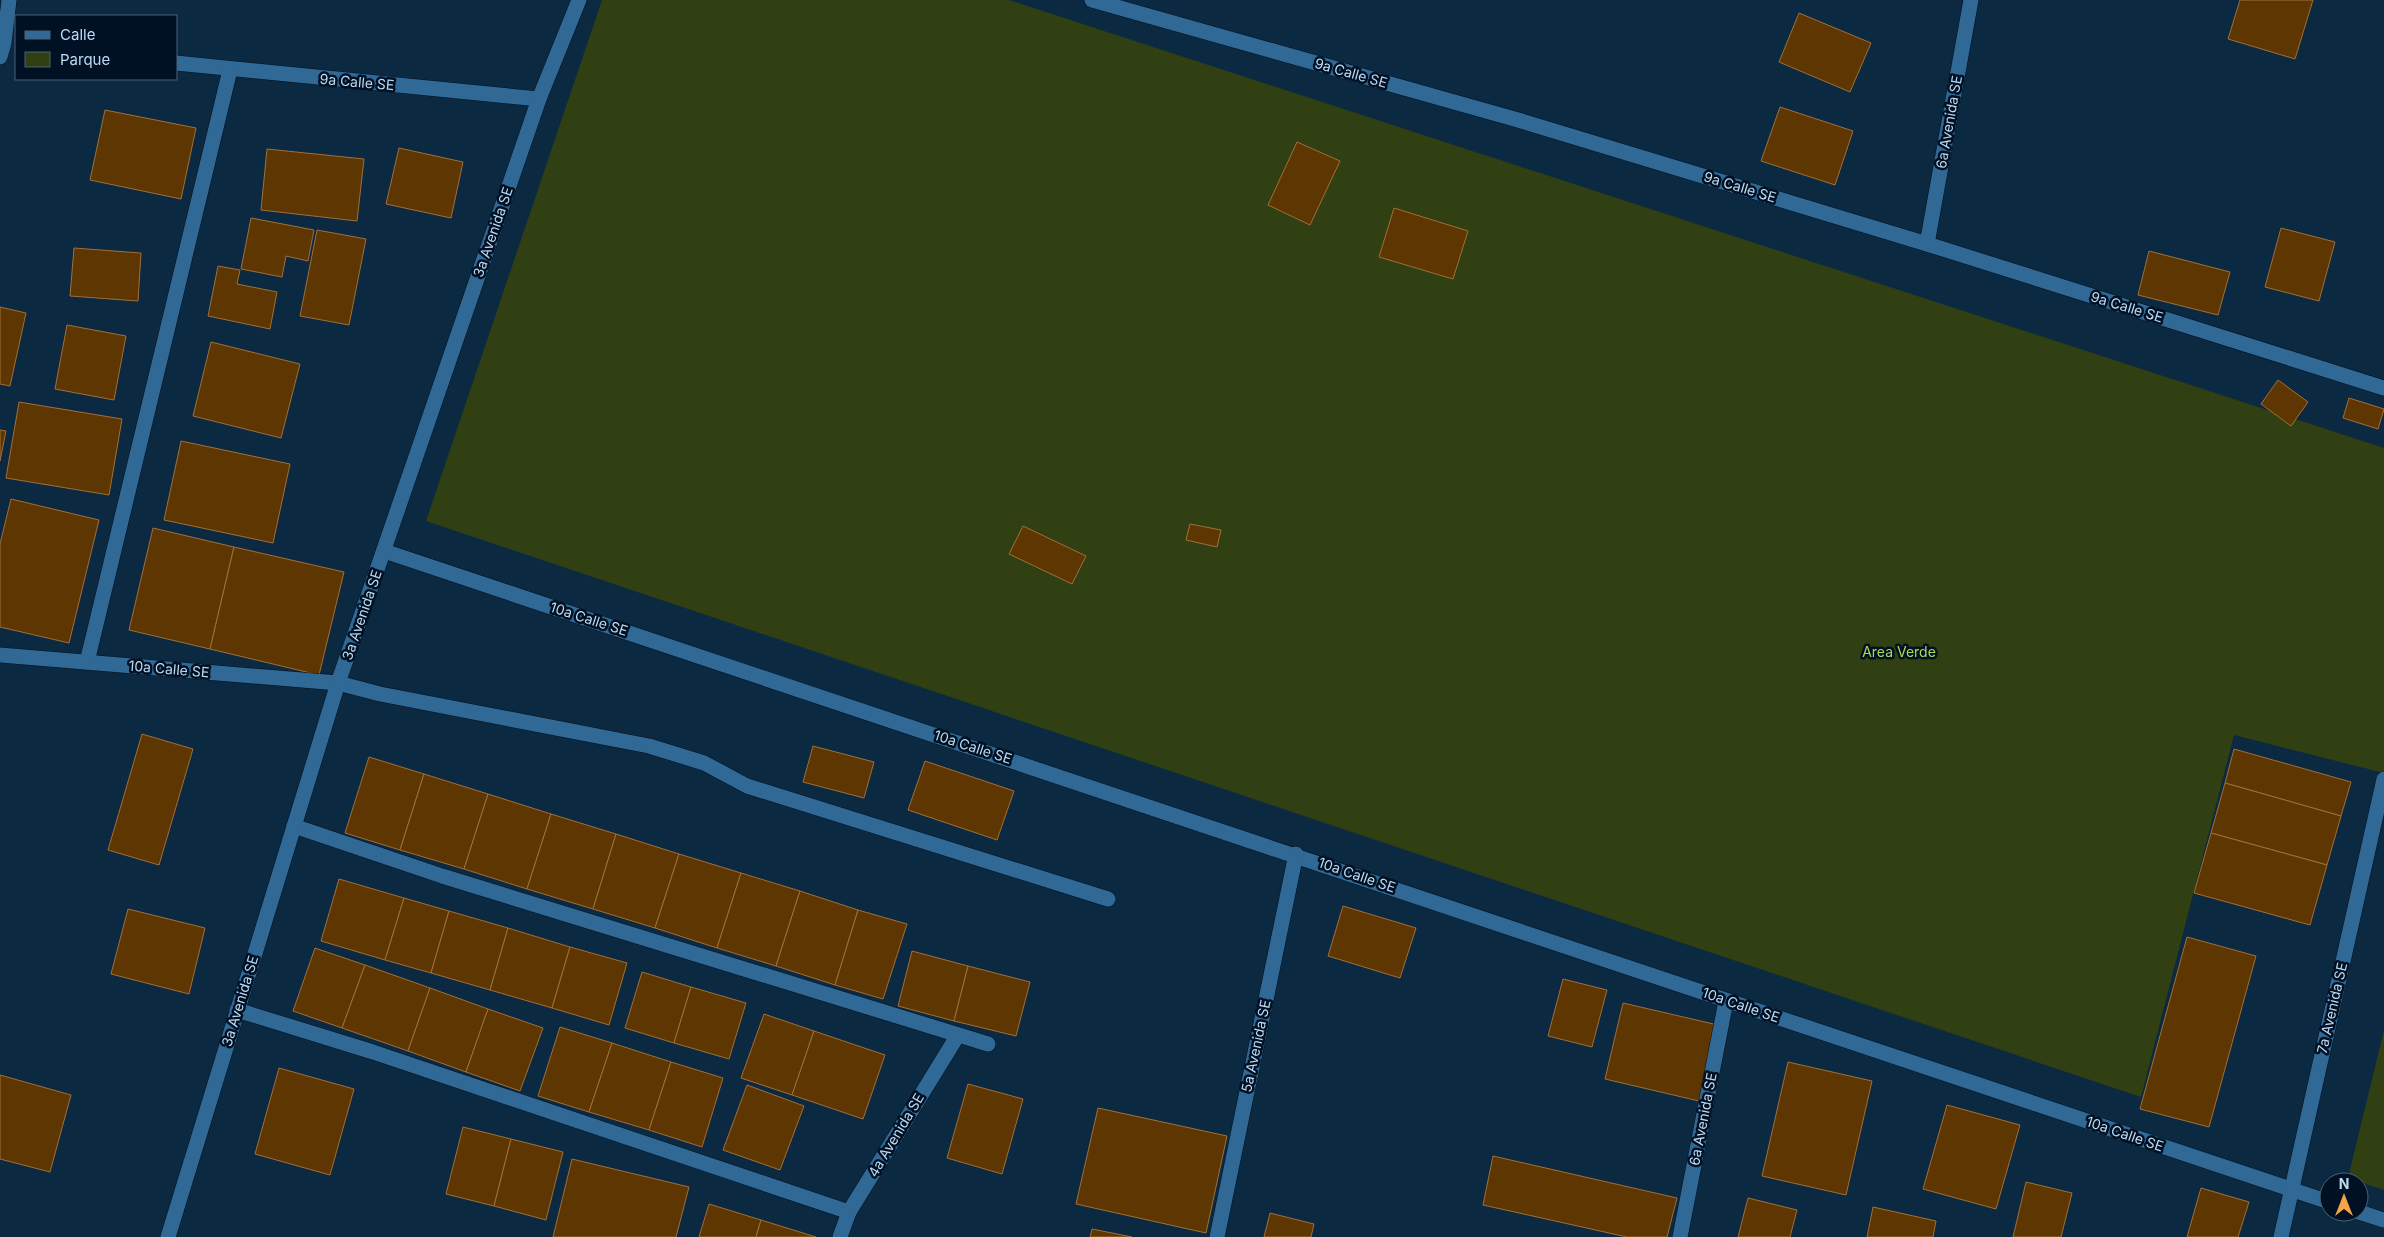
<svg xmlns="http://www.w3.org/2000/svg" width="2384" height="1237" viewBox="0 0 2384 1237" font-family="Inter,sans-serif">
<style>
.green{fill:#304012}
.building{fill:#5e3601;stroke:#a16f3a}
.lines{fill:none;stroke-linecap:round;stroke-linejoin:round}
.minor-casing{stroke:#02111f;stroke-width:16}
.minor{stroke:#306896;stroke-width:15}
.labels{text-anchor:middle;stroke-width:5;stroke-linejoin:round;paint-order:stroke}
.street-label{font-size:14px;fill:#bdd9f3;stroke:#001123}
.park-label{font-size:14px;fill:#adda54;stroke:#001123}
</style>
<rect width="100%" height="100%" fill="#0b2941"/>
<g class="green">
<path d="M602 0H1009L2384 448V773L2234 735 2141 1097 426 521Z"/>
<path d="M2384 1030V1190L2348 1178Z"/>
</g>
<g class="building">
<path d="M2240 0H2313L2295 59 2228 39Z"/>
<path d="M1799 13 1871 43 1850 92 1779 62Z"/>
<path d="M1780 107 1853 131 1835 185 1761 161Z"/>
<path d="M105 110 196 128 181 199 90 180Z"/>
<path d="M1297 142 1340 161 1310 225 1268 205Z"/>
<path d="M399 148 463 162 451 218 386 204Z"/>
<path d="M267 149 364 159 357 221 261 210Z"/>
<path d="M1394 208 1468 231 1453 279 1379 257Z"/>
<path d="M251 218 314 230 308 261 286 256 282 277 241 269Z"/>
<path d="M2281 228 2335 242 2319 301 2265 287Z"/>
<path d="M317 230 366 239 349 325 300 316Z"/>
<path d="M74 248 141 253 138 301 70 296Z"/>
<path d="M2149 251 2230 272 2218 315 2138 295Z"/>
<path d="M218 266 240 270 237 284 277 292 270 329 208 316Z"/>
<path d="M0 307 26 313 10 386 0 384Z"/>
<path d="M67 325 126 336 114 400 55 389Z"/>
<path d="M211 342 300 364 281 438 193 416Z"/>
<path d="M2278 380 2308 402 2291 426 2261 404Z"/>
<path d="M2349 398 2384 409 2378 429 2343 418Z"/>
<path d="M19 402 122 419 109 495 6 478Z"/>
<path d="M0 430 6 431 0 461Z"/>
<path d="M181 441 290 464 273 543 164 520Z"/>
<path d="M11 499 99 520 69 643 0 627V544Z"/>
<path d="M1190 524 1221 530 1217 547 1186 540Z"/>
<path d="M1023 526 1086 556 1072 584 1009 554Z"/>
<path d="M153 528 234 547 210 649 129 630Z"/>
<path d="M234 547 344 572 319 675 210 649Z"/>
<path d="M142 734 193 749 159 865 108 850Z"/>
<path d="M813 746 874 762 864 798 803 782Z"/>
<path d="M2234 749 2351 782 2341 816 2225 783Z"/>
<path d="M369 757 424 774 400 850 345 833Z"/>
<path d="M925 761 1014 791 997 840 908 810Z"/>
<path d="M424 774 488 794 464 869 400 850Z"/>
<path d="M2225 783 2341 816 2327 865 2211 833Z"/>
<path d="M488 794 551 814 527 889 464 869Z"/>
<path d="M551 814 616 834 593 909 527 889Z"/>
<path d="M2211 833 2327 865 2310 925 2194 893Z"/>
<path d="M616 834 679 854 655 928 593 909Z"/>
<path d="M679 854 741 873 717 948 655 928Z"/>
<path d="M741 873 800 891 776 966 717 948Z"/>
<path d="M339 879 404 898 385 960 321 941Z"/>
<path d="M800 891 858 910 835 985 776 966Z"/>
<path d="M404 898 449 911 431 973 385 960Z"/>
<path d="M1343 906 1416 928 1400 978 1328 956Z"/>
<path d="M128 909 205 928 189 994 111 974Z"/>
<path d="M858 910 907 924 883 999 835 985Z"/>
<path d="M449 911 508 928 490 990 431 973Z"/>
<path d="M508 928 570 947 552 1008 490 990Z"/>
<path d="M2187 937 2256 956 2209 1127 2140 1109Z"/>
<path d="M570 947 627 963 609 1025 552 1008Z"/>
<path d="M315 948 365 965 342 1028 293 1011Z"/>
<path d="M912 951 968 966 954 1021 898 1006Z"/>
<path d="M365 965 430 988 408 1051 342 1028Z"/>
<path d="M968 966 1030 982 1016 1036 954 1021Z"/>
<path d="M642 972 691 987 674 1043 625 1028Z"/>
<path d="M1563 979 1607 990 1592 1047 1548 1036Z"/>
<path d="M691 987 746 1003 729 1059 674 1043Z"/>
<path d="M430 988 488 1009 466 1072 408 1051Z"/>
<path d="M1623 1003 1718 1025 1699 1101 1605 1079Z"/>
<path d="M488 1009 543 1028 520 1091 466 1072Z"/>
<path d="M764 1014 814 1031 792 1095 741 1078Z"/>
<path d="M560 1027 612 1043 589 1112 538 1096Z"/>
<path d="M814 1031 885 1055 863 1119 792 1095Z"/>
<path d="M612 1043 671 1062 649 1130 589 1112Z"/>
<path d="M671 1062 723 1078 702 1147 649 1130Z"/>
<path d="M1788 1062 1872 1081 1846 1195 1762 1176Z"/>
<path d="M279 1068 354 1089 330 1175 255 1154Z"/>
<path d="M0 1075 71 1095 50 1172 0 1159Z"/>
<path d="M968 1084 1023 1099 1002 1174 947 1158Z"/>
<path d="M747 1085 804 1106 780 1170 723 1150Z"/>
<path d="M1947 1105 2020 1125 1996 1209 1923 1189Z"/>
<path d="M1098 1108 1227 1136 1206 1233 1076 1204Z"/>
<path d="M463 1127 511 1139 494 1206 446 1194Z"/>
<path d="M511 1139 563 1152 546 1220 494 1206Z"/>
<path d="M1493 1156 1677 1198 1667 1237H1627L1483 1205Z"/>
<path d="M572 1159 689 1187 676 1237H553Z"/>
<path d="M2026 1182 2072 1193 2061 1237H2013Z"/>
<path d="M2201 1188 2249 1202 2238 1237H2187Z"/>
<path d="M1748 1198 1797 1210 1790 1237H1738Z"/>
<path d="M709 1204 761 1220 756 1237H699Z"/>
<path d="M1873 1207 1936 1221 1933 1237H1867Z"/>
<path d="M1270 1213 1314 1224 1311 1237H1264Z"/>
<path d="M761 1220 816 1237H756Z"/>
<path d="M1092 1229 1132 1237H1090Z"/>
</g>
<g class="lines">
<g class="minor-casing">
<g id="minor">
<path d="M1092 0 1518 120 1927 244 2384 388"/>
<path d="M0 57 4 43 9 0"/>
<path d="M176 63 539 99"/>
<path d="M1927 244 1971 0"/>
<path d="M384 551 2329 1202"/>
<path d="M0 655 338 683 380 694 649 746 704 763 747 786 1108 899"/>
<path d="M87 662 230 70"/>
<path d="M294 826 442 876 988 1044"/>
<path d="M237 1010 373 1052 849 1212"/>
<path d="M2359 1212 2384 1220"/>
<path d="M168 1237 338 683 539 99 579 0"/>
<path d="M840 1237 849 1212 958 1035"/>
<path d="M1217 1237 1296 854"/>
<path d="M1680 1237 1726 1001"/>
<path d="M2281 1237 2384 779"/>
</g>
</g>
<use href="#minor" class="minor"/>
</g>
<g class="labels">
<g class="street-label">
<text transform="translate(1351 73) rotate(16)" y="5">9a Calle SE</text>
<text transform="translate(357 82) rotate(5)" y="5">9a Calle SE</text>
<text transform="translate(1949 122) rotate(-80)" y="5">6a Avenida SE</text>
<text transform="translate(1740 187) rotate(17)" y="5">9a Calle SE</text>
<text transform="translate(493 232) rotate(-71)" y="5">3a Avenida SE</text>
<text transform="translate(2127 307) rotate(17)" y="5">9a Calle SE</text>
<text transform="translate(362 615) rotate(-71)" y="5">3a Avenida SE</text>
<text transform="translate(589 619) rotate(18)" y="5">10a Calle SE</text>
<text transform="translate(169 669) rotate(5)" y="5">10a Calle SE</text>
<text transform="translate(973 747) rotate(18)" y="5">10a Calle SE</text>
<text transform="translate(1357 875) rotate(19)" y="5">10a Calle SE</text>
<text transform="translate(240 1001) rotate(-73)" y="5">3a Avenida SE</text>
<text transform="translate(1741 1005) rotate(19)" y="5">10a Calle SE</text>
<text transform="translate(2332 1008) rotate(-77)" y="5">7a Avenida SE</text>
<text transform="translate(1256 1046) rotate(-78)" y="5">5a Avenida SE</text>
<text transform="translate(1703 1119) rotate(-79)" y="5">6a Avenida SE</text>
<text transform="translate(2125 1134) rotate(19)" y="5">10a Calle SE</text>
<text transform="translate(896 1135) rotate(-59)" y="5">4a Avenida SE</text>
</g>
<g class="park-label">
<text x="1899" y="657">Area Verde</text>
</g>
</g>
<rect x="15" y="15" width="162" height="65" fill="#001123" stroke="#4c6176"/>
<rect x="25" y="31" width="25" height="8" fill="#306896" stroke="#4c6176"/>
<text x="60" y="40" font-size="15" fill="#bdd9f3">Calle</text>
<rect x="25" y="52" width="25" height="15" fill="#304012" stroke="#4c6176"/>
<text x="60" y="65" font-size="15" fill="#bdd9f3">Parque</text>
<g transform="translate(2344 1197)"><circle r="24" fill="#001123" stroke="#4c6176"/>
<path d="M0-4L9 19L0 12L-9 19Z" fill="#f5a346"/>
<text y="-8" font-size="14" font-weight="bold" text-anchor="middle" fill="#bdd9f3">N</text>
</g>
</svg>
